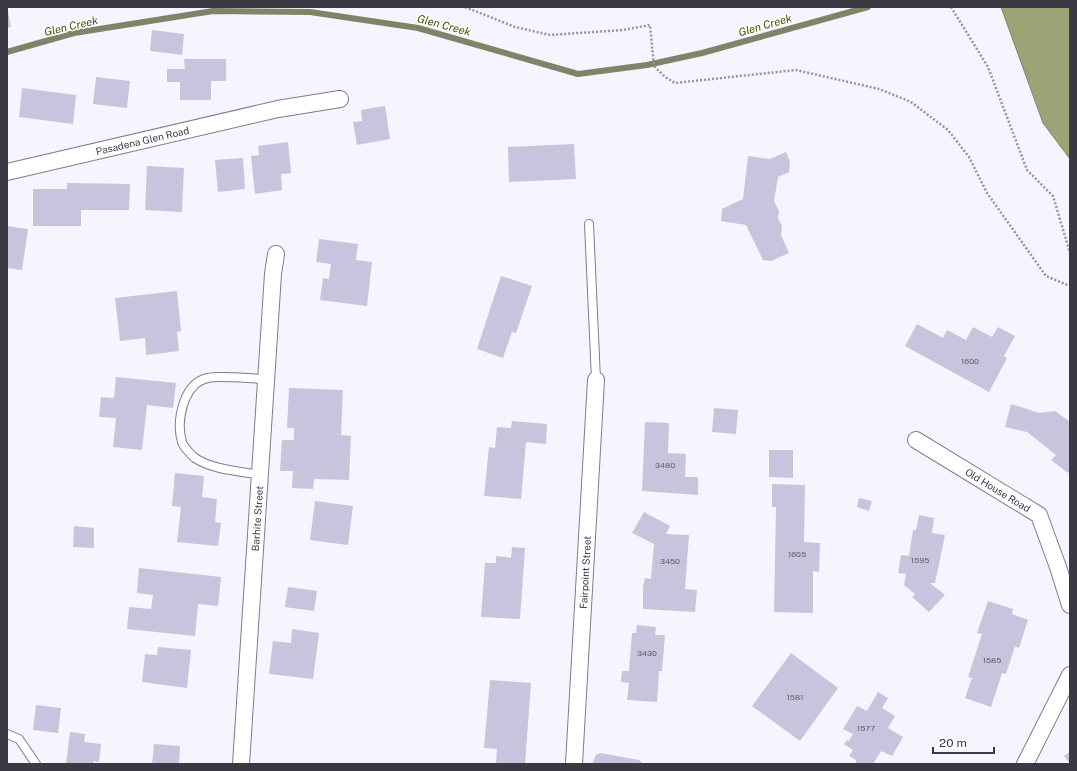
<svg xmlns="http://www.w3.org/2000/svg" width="1077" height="771" viewBox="0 0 1077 771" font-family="'Public Sans',sans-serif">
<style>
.water{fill:#9ca477;stroke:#7f8468}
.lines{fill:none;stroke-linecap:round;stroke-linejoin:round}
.stream{stroke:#7f8468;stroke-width:6}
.building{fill:#c8c4de}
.lane-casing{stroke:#7e7b93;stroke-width:10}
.street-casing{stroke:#7e7b93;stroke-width:18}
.path{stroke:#94939e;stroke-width:2.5;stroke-dasharray:2 2;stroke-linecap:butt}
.lane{stroke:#fff;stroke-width:8}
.street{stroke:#fff;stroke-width:16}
.labels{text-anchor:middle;stroke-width:3;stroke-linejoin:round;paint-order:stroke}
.number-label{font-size:8px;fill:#5e5c6a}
.street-label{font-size:10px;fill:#3b3944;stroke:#fff}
.water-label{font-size:11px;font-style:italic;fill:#495102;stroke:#fff}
</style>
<rect width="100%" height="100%" fill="#f5f4ff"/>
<path class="water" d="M1001 7H1070V159L1043 123Z"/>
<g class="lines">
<path class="stream" d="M7 52 74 33 213 11 310 12 418 28 578 74 647 65 702 53 868 7"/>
</g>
<g class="building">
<path d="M8 11 11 27 7 28V12Z"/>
<path d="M152 30 184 34 182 55 150 51Z"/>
<path d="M184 59H226V81H211V100H180V82H167V69H185Z"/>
<path d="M96 77 130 81 127 108 93 104Z"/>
<path d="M22 88 76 95 73 124 19 117Z"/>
<path d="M385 106 390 139 357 145 353 122 362 121 361 110Z"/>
<path d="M288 142 291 173 281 174 282 190 255 194 251 156 259 155 258 146Z"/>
<path d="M574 144 576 179 509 182 508 147Z"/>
<path d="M786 152 790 162 789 172 778 177 774 201 779 211 778 218 782 226 781 235 789 253 771 261 763 260 746 225 721 221 722 209 743 199 748 156 770 159Z"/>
<path d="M243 158 245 189 218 192 215 160Z"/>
<path d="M147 166 184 168 182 212 145 210Z"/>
<path d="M67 183 130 184 129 210H81V226H33V189H67Z"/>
<path d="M7 226 28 229 22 270 7 268Z"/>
<path d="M319 239 358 244 356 260 372 262 367 306 320 300 323 278 329 279 331 264 316 262Z"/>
<path d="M501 276 532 286 516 333 512 332 503 358 477 349Z"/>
<path d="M177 291 181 331 177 332 179 351 146 355 145 338 120 341 115 298Z"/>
<path d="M917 324 943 338 947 330 966 340 973 327 992 337 998 327 1015 336 1004 356 1007 358 989 392 905 346Z"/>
<path d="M116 377 176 383 173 408 147 405 142 450 113 447 116 418 99 417 101 397 114 398Z"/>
<path d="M289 388 343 390 341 435 351 436 349 480 314 479 313 489 292 488 293 471H280L282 440H294V428H287Z"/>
<path d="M1011 404 1039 413 1055 411 1070 422V471L1068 473 1051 460 1056 455 1027 432 1005 427Z"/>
<path d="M714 408 738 410 736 434 712 432Z"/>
<path d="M512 421 547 424 546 444 526 442 521 499 484 496 489 447 495 448 497 427 511 428Z"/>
<path d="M645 422 669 423 668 453 686 454 685 477H698V495L642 491Z"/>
<path d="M769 450H793V478L769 477Z"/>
<path d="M175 473 204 476 202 497 217 499 215 522 221 523 218 546 177 542 181 507 172 506Z"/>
<path d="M772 484 805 485 804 542 820 543 819 572 813 571V613L774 612 776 507H772Z"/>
<path d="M859 498 872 501 869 511 857 507Z"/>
<path d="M315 501 353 506 348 545 310 540Z"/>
<path d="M644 512 670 526 666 534 689 535 685 589 697 590 695 612 643 609V587L645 578 651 579 654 544 632 533Z"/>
<path d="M919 515 934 518 932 533 945 535 935 583H930L945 595 929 612 912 597 915 594 904 585 906 574 898 573 901 555 909 556 913 530H916Z"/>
<path d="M74 526 94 528V548L73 547Z"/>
<path d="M512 547 525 548 520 619 481 617 485 563H496V556L511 558Z"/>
<path d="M139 568 221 577 218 606 198 604 195 636 127 629 129 607 151 609 153 595 137 593Z"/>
<path d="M288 587 317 591 314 611 285 607Z"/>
<path d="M988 601 1013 609 1012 614 1028 620 1019 648 1015 646 1006 674 1002 673 991 707 965 698 972 678 968 677 982 634 977 633Z"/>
<path d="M637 625 656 627 655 635H665L662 671H659L657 702 627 700 629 683 621 682 622 671H629L632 633H636Z"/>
<path d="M292 629 319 633 313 679 269 674 273 641 291 643Z"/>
<path d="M158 647 191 650 187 688 142 682 145 654 157 655Z"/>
<path d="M791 653 838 688 800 741 752 706Z"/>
<path d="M490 680 531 683 525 764H496L497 749 484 748Z"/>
<path d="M878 692 888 698 882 708 895 716 888 728 903 737 892 756 881 751 873 764H856V760L849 756 853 750 844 744 847 740 849 741 853 734 843 729 857 706 867 711Z"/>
<path d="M36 705 61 708 58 733 33 730Z"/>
<path d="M70 732 85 734 84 742 101 744 99 762 93 761V764H66Z"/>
<path d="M154 744 180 746 179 764H152Z"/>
<path d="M1070 752V764L1064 756Z"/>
<path d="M600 753 639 760 643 764H592L596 755Z"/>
</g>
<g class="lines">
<g class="lane-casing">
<g id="lane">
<path d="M589 224 596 380"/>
<path d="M260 475C240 471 213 470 195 458 191 455 183 446 182 442 176 421 183 383 208 378 219 375 252 379 266 379"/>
<path d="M7 734 19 739 36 764"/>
</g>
</g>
<g class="street-casing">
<g id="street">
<path id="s1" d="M7 172 278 109 340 99"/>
<path id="s2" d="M916 440 1039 515 1058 567 1070 605"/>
<path id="s3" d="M241 764 273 274 276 254"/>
<path id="s4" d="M574 764 596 380"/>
<path d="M1025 764 1070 675"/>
</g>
</g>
<g class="path">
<path d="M465 7 515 27 550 35 623 30 650 25 654 66 665 77 675 83 796 70 879 89 911 102 948 130 969 157 987 193 1046 276 1070 286"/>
<path d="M951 7 988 67 1027 170 1053 196 1070 253"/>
</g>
<use href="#lane" class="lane"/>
<use href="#street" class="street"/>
</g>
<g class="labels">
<g class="number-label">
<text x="970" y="364">1600</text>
<text x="665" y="468">3480</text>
<text x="797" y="557">1605</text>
<text x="920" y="563">1595</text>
<text x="670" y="564">3450</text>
<text x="647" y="656">3430</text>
<text x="992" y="663">1585</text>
<text x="795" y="700">1581</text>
<text x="866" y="731">1577</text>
</g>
<g class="street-label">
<text dy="4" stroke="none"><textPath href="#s1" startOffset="139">Pasadena Glen Road</textPath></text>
<text dy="4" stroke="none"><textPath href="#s2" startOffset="96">Old House Road</textPath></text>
<text dy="4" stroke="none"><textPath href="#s3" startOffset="246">Barhite Street</textPath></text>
<text dy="4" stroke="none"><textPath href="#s4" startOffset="192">Fairpoint Street</textPath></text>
</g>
<g class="water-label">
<text transform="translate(444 25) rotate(15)" y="4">Glen Creek</text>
<text transform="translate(765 25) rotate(-16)" y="4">Glen Creek</text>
<text transform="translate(71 26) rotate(-13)" y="4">Glen Creek</text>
</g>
</g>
<rect width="1077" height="771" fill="none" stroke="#3b3944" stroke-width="16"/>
<path d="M933 747v6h61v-6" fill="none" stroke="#3b3944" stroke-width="2"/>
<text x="939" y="747" font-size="12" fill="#3b3944" stroke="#ffffff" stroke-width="3" paint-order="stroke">20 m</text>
</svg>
